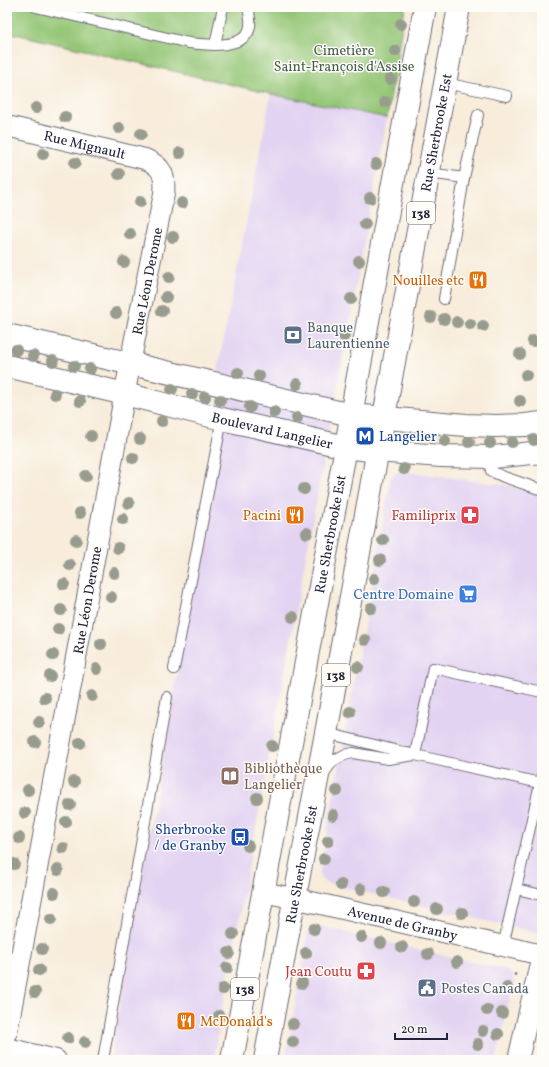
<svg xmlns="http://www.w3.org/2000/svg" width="549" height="1067" viewBox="0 0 549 1067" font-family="Vollkorn,serif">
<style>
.built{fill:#e3d3f2}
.green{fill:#94c676;stroke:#5b7458}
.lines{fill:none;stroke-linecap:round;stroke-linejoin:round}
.service-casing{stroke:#6d6973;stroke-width:12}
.minor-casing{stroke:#6d6973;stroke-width:22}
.secondary-casing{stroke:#6d6973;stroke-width:24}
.primary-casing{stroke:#6d6973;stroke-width:24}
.path{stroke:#6d6973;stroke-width:2.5;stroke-dasharray:3 3;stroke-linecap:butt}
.service{stroke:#fff;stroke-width:10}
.minor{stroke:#fff;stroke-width:20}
.secondary{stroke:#fff;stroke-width:22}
.primary{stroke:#fff;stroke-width:22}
.tree{fill:#989c8e}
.labels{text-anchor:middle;stroke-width:3;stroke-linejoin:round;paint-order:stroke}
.shield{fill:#fdfcf7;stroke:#646373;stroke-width:1}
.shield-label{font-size:13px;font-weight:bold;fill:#22223b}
.park-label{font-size:14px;fill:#4a5b50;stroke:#fdfcf7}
.street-label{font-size:14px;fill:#22223b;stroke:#fdfcf7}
.food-label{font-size:14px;fill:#c56008;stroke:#fdfcf7;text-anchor:end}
.service-label{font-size:14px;fill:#4e5e75;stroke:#fdfcf7;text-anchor:start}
.transit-label{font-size:14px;fill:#164399;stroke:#fdfcf7;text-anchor:start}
.health-label{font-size:14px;fill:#be3a42;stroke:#fdfcf7;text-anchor:end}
.shop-label{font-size:14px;fill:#366cbe;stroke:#fdfcf7;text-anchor:end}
.education-label{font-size:14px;fill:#785e54;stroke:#fdfcf7;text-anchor:start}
</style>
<rect width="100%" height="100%" fill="#fdfcf7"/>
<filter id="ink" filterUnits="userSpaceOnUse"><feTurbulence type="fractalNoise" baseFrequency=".025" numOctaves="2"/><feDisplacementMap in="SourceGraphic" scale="8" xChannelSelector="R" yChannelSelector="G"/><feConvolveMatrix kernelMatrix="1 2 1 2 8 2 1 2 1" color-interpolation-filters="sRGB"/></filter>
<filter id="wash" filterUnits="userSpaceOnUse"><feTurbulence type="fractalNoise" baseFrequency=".012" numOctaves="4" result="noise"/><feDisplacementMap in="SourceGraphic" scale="16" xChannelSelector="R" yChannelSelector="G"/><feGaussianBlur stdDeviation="0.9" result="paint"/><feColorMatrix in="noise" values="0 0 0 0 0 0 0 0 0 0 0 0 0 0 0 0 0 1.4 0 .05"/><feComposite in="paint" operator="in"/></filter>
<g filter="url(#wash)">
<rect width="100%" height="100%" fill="#f8ecda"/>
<g class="built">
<path d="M271 94 387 118 213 1060H110L222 419 218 369Z"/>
<path d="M402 471 542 490V934L326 883 322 880 320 876V870L391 478 394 474 397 472Z"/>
<path d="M315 926H319L506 970 510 973 513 977 514 982 496 1060H285L308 932 311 928Z"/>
</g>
<path class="green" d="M7 7H405L387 118 271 94 7 32Z"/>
</g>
<g filter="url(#ink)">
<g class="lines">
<g class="service-casing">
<g id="service">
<path d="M36 7 189 43C206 45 247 50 250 26 251 20 249 13 248 7"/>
<path d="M215 45 223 7"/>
<path d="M445 83 507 96"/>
<path d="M429 173 464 178 444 299"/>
<path d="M464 178 478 115"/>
<path d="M488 457 491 471 504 477 542 490"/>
<path d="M174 669 222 419"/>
<path d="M324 773 333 761 344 755 353 753 388 759 415 755 326 733"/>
<path d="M540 783 415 755 433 668 542 692"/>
<path d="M516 889 542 895"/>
<path d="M503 946 542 775"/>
<path d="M103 1060 167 697"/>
</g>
</g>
<g class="minor-casing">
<g id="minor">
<path id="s1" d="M7 126 145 159C162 166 166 175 164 194L134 343 7 1032"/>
<path id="s2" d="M263 892 321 904 542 955"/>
<path d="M7 1048 56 1060"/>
<path d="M518 1060 542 955"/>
</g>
</g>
<g class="secondary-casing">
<g id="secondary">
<path d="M7 335 351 415 466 425 496 426 525 425 542 423"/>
<path id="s3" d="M7 366 125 394 222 419 346 447 377 451 441 456 493 457 542 452"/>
</g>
</g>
<g class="primary-casing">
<g id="primary">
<path id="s4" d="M232 1060 346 447 356 387 425 7"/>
<path id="s5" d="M265 1060 289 928 326 733 459 7"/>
</g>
</g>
<path class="path" d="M514 975 516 974"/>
<use href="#service" class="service"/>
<use href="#minor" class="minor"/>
<use href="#secondary" class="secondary"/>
<use href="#primary" class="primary"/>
</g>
<g class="tree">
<circle cx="401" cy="24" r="6"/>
<circle cx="395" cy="51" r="6"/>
<circle cx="390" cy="79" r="6"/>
<circle cx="385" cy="102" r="6"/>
<circle cx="36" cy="108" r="6"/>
<circle cx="65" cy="117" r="6"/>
<circle cx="119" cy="128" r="6"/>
<circle cx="141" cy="134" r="6"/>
<circle cx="180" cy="153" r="6"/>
<circle cx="43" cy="154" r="6"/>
<circle cx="75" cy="163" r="6"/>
<circle cx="376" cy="164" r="6"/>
<circle cx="119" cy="174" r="6"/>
<circle cx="370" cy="198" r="6"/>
<circle cx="140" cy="202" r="6"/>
<circle cx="182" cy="203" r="6"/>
<circle cx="365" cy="224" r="6"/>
<circle cx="130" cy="234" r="6"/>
<circle cx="173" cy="237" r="6"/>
<circle cx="359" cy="261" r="6"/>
<circle cx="124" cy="262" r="6"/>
<circle cx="169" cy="277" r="6"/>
<circle cx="166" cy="297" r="6"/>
<circle cx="351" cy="299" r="6"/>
<circle cx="162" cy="311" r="6"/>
<circle cx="116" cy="313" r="6"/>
<circle cx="431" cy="317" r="6"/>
<circle cx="444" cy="319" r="6"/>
<circle cx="457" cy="322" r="6"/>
<circle cx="470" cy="324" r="6"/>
<circle cx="483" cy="326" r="6"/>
<circle cx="344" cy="336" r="6"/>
<circle cx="533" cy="341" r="6"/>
<circle cx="16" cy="350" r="6"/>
<circle cx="520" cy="354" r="6"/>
<circle cx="33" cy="356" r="6"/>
<circle cx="53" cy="361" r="6"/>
<circle cx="74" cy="366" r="6"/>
<circle cx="90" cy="369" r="6"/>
<circle cx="238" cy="373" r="6"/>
<circle cx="526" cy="375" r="6"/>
<circle cx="259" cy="376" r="6"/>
<circle cx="297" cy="384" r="6"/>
<circle cx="172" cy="389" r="6"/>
<circle cx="55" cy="394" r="6"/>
<circle cx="192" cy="394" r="6"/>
<circle cx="205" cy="397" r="6"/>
<circle cx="220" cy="400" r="6"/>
<circle cx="80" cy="401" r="6"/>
<circle cx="520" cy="401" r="6"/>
<circle cx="250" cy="407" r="6"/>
<circle cx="274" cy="412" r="6"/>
<circle cx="297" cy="418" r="6"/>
<circle cx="162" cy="421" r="6"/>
<circle cx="91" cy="436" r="6"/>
<circle cx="140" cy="439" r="6"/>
<circle cx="534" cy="440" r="6"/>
<circle cx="445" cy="441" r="6"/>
<circle cx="469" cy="442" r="6"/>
<circle cx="512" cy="442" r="6"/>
<circle cx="490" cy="443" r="6"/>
<circle cx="133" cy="458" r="6"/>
<circle cx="404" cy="469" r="6"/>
<circle cx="86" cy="476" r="6"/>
<circle cx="304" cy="489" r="6"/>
<circle cx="129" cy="503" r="6"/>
<circle cx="80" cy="513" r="6"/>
<circle cx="123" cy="519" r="6"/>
<circle cx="307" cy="533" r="6"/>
<circle cx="76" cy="540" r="6"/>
<circle cx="383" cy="540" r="6"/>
<circle cx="118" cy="548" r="6"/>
<circle cx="380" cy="560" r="6"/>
<circle cx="70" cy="565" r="6"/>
<circle cx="114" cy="573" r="6"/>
<circle cx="374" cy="579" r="6"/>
<circle cx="64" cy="584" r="6"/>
<circle cx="111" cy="597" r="6"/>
<circle cx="371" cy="608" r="6"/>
<circle cx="61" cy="610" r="6"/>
<circle cx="293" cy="617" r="6"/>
<circle cx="58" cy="629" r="6"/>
<circle cx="365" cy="640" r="6"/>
<circle cx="101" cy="644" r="6"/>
<circle cx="53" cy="655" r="6"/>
<circle cx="358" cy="667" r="6"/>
<circle cx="97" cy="669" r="6"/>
<circle cx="50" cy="676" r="6"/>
<circle cx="92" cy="696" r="6"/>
<circle cx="45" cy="698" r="6"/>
<circle cx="350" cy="712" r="6"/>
<circle cx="39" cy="722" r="6"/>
<circle cx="35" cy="742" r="6"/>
<circle cx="80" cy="743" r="6"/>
<circle cx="272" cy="746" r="6"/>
<circle cx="74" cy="782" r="6"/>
<circle cx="28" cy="790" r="6"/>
<circle cx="337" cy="791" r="6"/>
<circle cx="257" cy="798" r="6"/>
<circle cx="70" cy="805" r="6"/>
<circle cx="25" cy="813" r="6"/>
<circle cx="333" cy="815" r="6"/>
<circle cx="66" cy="822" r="6"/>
<circle cx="19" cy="838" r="6"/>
<circle cx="328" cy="841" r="6"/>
<circle cx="248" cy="846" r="6"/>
<circle cx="63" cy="848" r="6"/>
<circle cx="324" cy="859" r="6"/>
<circle cx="14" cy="864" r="6"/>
<circle cx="58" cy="870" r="6"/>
<circle cx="341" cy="885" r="6"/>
<circle cx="361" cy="889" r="6"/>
<circle cx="384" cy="892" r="6"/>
<circle cx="54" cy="893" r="6"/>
<circle cx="414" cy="902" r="6"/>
<circle cx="437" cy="909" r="6"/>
<circle cx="462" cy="913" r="6"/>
<circle cx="51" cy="919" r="6"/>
<circle cx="314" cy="929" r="6"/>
<circle cx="233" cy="934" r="6"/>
<circle cx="361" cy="937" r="6"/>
<circle cx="381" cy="943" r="6"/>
<circle cx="402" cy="947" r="6"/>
<circle cx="42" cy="949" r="6"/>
<circle cx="229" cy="953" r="6"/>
<circle cx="306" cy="953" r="6"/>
<circle cx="428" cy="954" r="6"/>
<circle cx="457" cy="962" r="6"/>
<circle cx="227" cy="968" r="6"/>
<circle cx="39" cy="970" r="6"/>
<circle cx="302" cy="983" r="6"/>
<circle cx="507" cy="988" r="6"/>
<circle cx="223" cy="989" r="6"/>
<circle cx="35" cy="992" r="6"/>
<circle cx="487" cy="1010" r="6"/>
<circle cx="502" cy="1013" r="6"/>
<circle cx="219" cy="1016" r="6"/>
<circle cx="293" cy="1024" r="6"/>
<circle cx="483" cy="1031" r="6"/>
<circle cx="498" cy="1034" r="6"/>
<circle cx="68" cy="1038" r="6"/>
<circle cx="85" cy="1042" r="6"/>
<circle cx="293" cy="1042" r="6"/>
<circle cx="478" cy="1044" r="6"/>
</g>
</g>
<defs>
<g id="restaurant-square" transform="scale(1)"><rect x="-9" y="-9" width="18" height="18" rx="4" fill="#e8710a" stroke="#fdfcf7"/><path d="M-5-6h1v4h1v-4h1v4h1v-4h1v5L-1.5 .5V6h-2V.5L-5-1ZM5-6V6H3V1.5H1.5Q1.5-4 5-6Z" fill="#fff"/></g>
<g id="bank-square" transform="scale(1)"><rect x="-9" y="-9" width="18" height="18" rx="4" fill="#5c6f8a" stroke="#fdfcf7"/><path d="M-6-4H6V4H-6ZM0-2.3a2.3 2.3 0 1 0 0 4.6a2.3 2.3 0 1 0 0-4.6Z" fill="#fff"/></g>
<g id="metro-square" transform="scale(1)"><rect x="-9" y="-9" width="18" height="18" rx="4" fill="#1a4fb4" stroke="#fdfcf7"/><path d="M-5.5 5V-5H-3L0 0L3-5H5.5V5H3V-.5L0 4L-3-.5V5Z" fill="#fff"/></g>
<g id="pharmacy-square" transform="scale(1)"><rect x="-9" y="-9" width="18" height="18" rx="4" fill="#e0444e" stroke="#fdfcf7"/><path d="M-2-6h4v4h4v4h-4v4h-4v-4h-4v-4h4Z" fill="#fff"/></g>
<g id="supermarket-square" transform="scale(1)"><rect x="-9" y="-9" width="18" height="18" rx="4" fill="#3f7fe0" stroke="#fdfcf7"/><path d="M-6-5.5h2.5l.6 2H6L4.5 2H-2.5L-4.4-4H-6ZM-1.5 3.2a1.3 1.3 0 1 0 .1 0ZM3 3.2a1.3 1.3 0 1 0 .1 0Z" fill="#fff"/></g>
<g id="library-square" transform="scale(1)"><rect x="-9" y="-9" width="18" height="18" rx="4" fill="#8d6e63" stroke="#fdfcf7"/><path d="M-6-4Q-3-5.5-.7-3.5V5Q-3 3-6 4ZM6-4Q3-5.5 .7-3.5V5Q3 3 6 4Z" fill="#fff"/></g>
<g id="bus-square" transform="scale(1)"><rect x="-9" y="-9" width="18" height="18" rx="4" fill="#1a4fb4" stroke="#fdfcf7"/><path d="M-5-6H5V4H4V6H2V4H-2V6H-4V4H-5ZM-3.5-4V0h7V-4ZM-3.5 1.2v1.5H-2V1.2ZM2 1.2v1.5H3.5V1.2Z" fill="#fff"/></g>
<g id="civic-square" transform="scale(1)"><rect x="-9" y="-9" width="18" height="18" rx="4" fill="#5c6f8a" stroke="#fdfcf7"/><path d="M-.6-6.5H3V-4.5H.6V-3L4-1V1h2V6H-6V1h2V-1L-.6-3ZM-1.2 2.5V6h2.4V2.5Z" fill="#fff"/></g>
</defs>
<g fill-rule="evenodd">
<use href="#restaurant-square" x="478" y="280"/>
<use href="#bank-square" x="293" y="335"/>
<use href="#metro-square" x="365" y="436"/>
<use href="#restaurant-square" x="295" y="515"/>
<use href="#pharmacy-square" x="470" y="515"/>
<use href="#supermarket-square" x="468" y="594"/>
<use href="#library-square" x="230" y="776"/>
<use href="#bus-square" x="240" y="837"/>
<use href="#pharmacy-square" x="366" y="971"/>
<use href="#civic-square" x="427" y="988"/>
<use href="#restaurant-square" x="186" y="1021"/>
</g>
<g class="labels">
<g class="shield">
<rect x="407" y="202" width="28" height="22" rx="3"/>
<rect x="322" y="664" width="28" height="22" rx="3"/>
<rect x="231" y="978" width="28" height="22" rx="3"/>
</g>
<g class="shield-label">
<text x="421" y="218">138</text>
<text x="336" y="680">138</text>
<text x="245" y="994">138</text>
</g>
<g class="park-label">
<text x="344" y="55">Cimetière<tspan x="344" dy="16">Saint-François d'Assise</tspan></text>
</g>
<g class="street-label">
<text dy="5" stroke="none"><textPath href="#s5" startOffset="943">Rue Sherbrooke Est</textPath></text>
<text dy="5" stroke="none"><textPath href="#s1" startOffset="80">Rue Mignault</textPath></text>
<text transform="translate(147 281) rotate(-79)" y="5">Rue Léon Derome</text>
<text dy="5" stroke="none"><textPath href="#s3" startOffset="273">Boulevard Langelier</textPath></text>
<text dy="5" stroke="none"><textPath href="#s4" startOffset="535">Rue Sherbrooke Est</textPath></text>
<text transform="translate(87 600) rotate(-80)" y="5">Rue Léon Derome</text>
<text dy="5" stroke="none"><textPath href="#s5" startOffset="199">Rue Sherbrooke Est</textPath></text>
<text dy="5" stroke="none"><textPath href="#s2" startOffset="143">Avenue de Granby</textPath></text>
</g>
<g class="food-label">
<text x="464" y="285">Nouilles etc</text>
<text x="281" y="520">Pacini</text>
<text x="200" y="1026" text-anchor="start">McDonald's</text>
</g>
<g class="service-label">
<text x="307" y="332">Banque<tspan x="307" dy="16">Laurentienne</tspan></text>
<text x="441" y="993">Postes Canada</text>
</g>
<g class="transit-label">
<text x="379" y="441">Langelier</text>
<text x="226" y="834" text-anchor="end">Sherbrooke<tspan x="226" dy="16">/ de Granby</tspan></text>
</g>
<g class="health-label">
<text x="456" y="520">Familiprix</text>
<text x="352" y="976">Jean Coutu</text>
</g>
<g class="shop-label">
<text x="454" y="599">Centre Domaine</text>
</g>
<g class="education-label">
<text x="244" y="773">Bibliothèque<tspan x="244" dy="16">Langelier</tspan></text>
</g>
</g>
<rect width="549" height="1067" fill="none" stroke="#fdfcf7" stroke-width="24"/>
<path d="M395 1033v6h52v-6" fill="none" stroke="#22223b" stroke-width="2"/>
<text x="401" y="1033" font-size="12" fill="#22223b" stroke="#fdfcf7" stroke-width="3" paint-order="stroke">20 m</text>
</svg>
